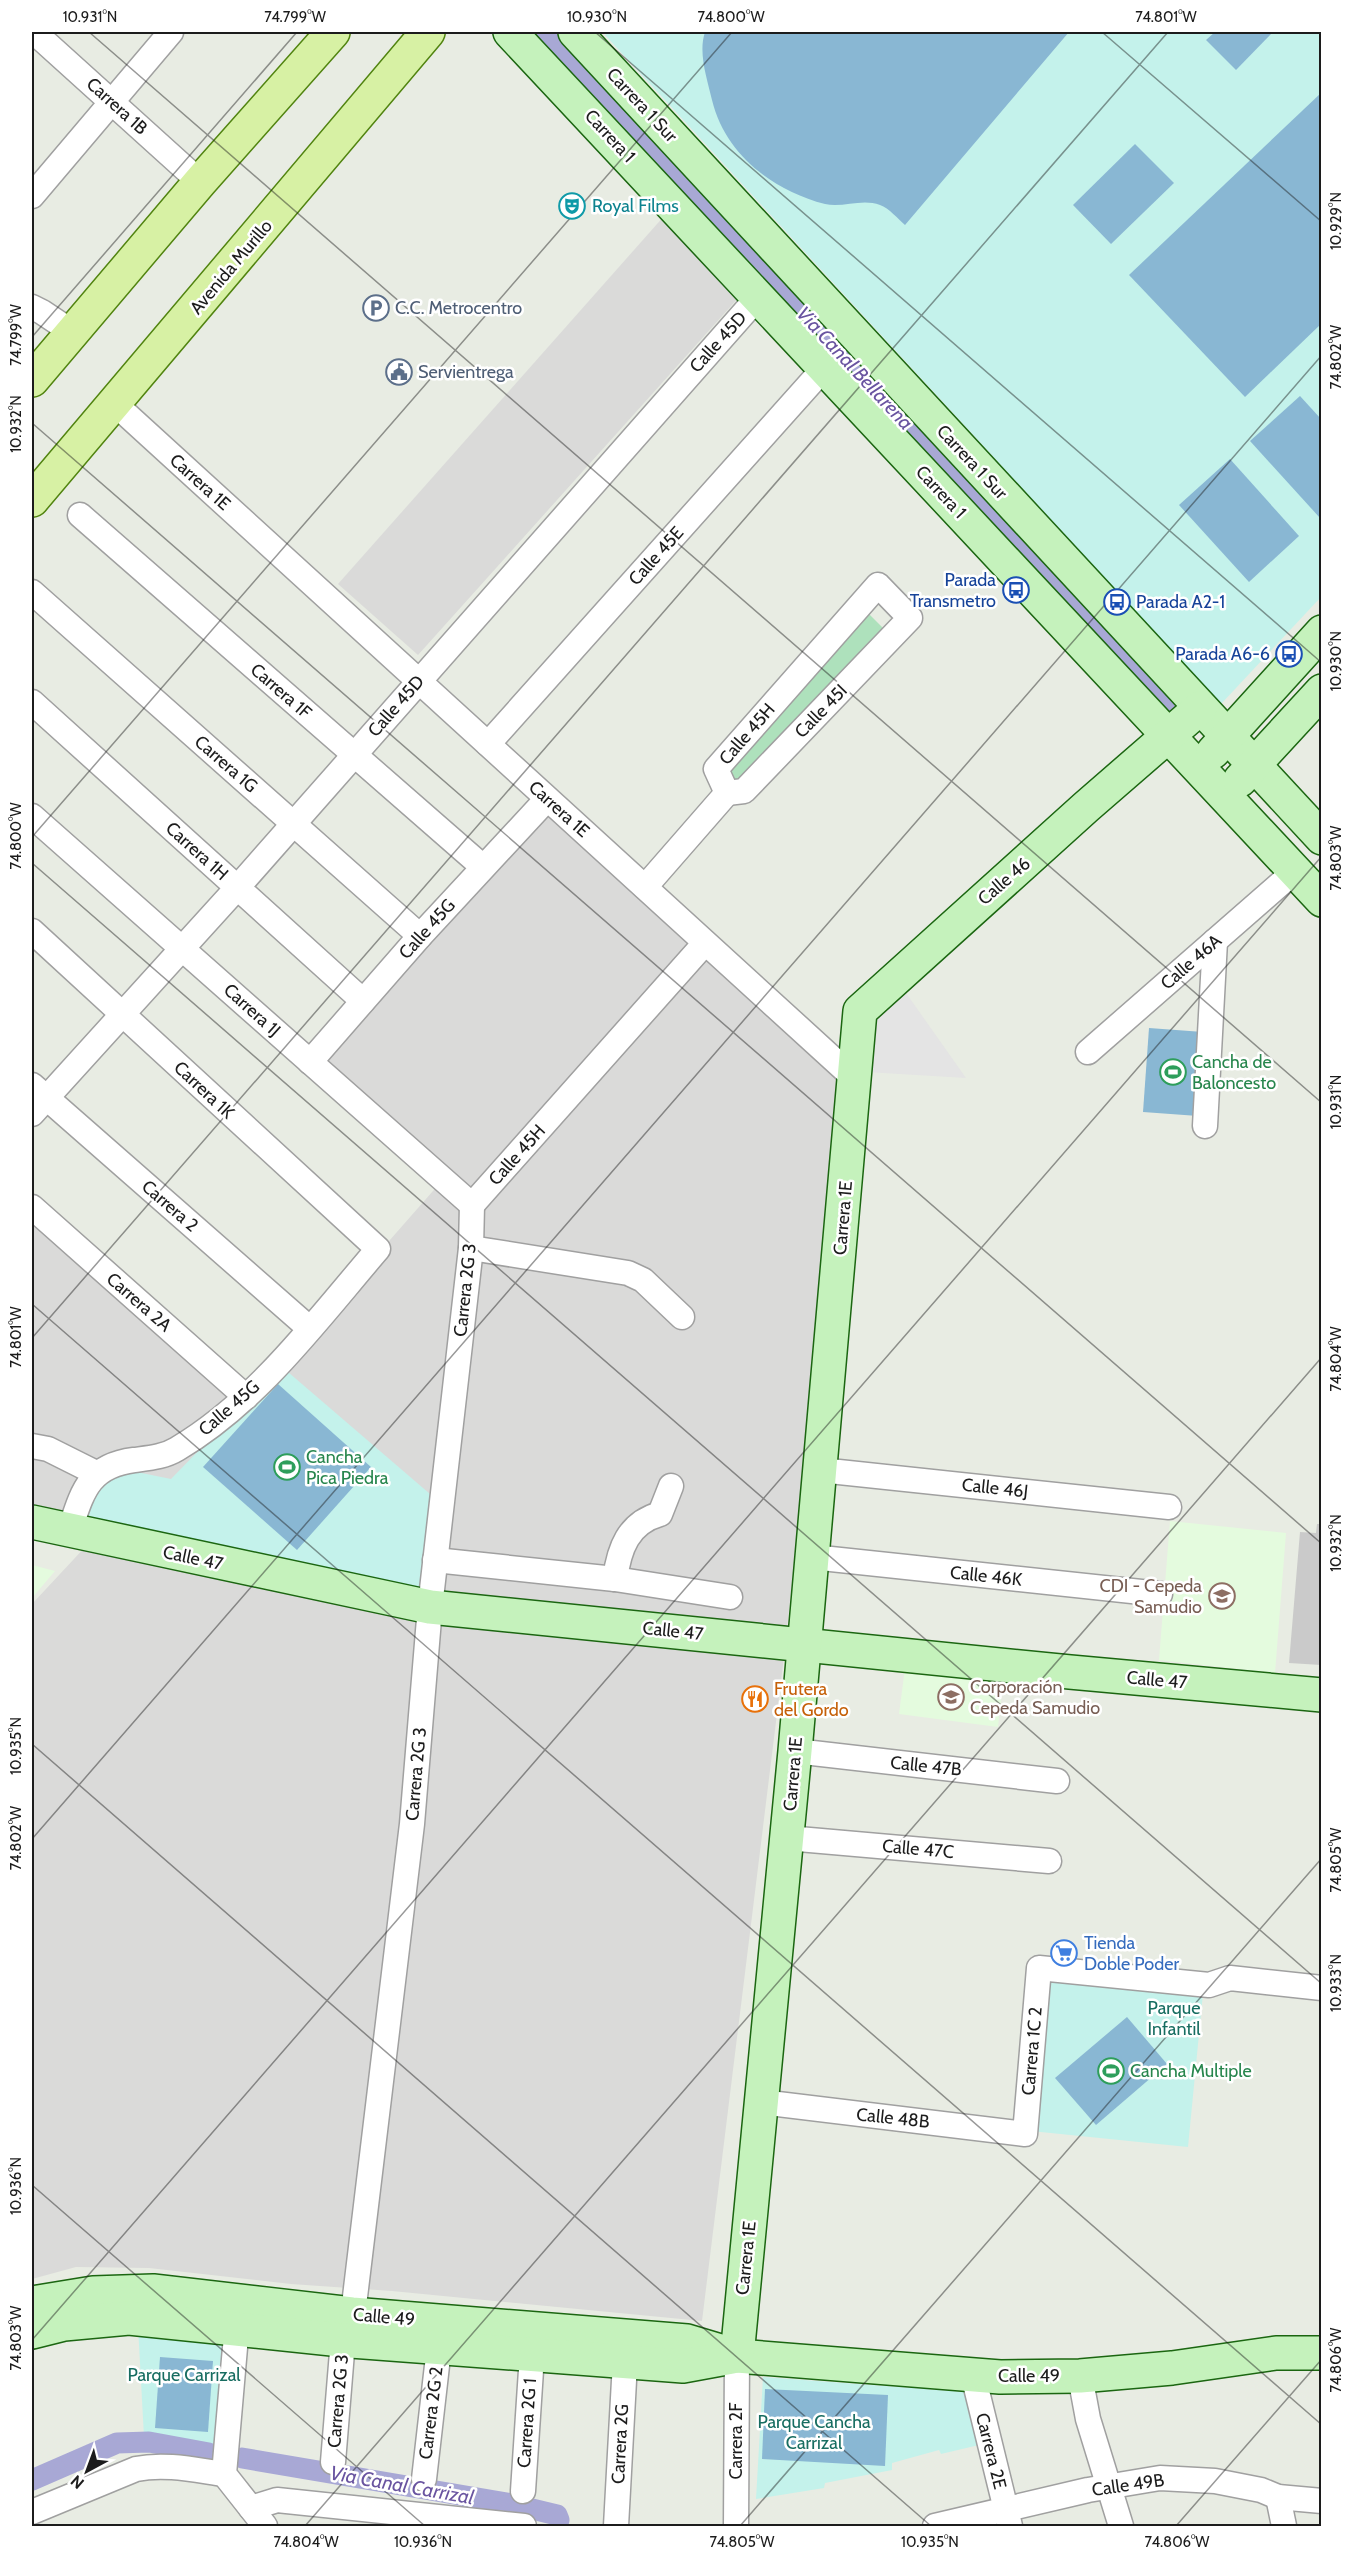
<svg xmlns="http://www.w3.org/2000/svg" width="1353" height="2558" viewBox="0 0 1353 2558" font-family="Cabin,sans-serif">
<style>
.residential{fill:#dadad9}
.education{fill:#e4fbde}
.religious{fill:#cacaca}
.grass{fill:#aee1bc}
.park{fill:#c4f2eb}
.pitch{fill:#89b7d3}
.parking{fill:#e4e4e4}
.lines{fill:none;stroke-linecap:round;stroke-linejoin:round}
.canal{stroke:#a8a8d5;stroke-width:21}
.street-casing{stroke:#a0a0a0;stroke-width:27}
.secondary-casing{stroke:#1b6611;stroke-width:36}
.primary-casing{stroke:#518410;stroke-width:36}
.street{stroke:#fff;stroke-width:24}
.secondary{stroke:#c5f2bc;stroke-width:33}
.primary{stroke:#d7f1a4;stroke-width:33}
.ticks{fill:none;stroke:#1c1c1c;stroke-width:1.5;stroke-opacity:0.45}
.labels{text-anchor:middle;stroke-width:5;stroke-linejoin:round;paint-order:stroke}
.street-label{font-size:18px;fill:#1c1c1c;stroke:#fff}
.culture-label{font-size:18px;fill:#0d838f;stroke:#fff;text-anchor:start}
.service-label{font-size:18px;fill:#4e5e75;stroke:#fff;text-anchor:start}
.transit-label{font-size:18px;fill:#164399;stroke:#fff;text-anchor:end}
.leisure-label{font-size:18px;fill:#27864d;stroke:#fff;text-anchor:start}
.education-label{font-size:18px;fill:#785e54;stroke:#fff;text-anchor:end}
.food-label{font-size:18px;fill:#c56008;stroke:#fff;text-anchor:start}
.shop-label{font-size:18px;fill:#366cbe;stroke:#fff;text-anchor:start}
.park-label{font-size:18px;fill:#176d61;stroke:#fff}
.water-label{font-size:20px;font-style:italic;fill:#6954a0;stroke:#fff}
.neatline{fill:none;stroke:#1c1c1c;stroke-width:2}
.ticks-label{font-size:15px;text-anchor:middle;fill:#1c1c1c}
</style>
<rect width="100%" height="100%" fill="#e8ece3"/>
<g class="residential">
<path d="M665 215 740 296 418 655 338 584Z"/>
<path d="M543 812 846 1084 783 1665 702 2321 392 2291 291 2284 149 2268 76 2267 32 2279V1604L101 1530 32 1511V1218L245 1405 447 1175 316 1062Z"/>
</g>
<g class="education">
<path d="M1170 1521 1286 1533 1275 1673 1159 1660Z"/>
<path d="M32 1565 55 1571 32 1598Z"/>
<path d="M905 1668 1003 1680 998 1727 899 1714Z"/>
</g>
<path class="religious" d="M1317 1524H1322L1321 1665 1289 1663 1300 1532 1316 1533Z"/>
<path class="grass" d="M867 612 885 630 739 785 724 772Z"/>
<g class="park">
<path d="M609 32H1321V597L1221 704 605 35Z"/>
<path d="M281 1366 430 1494 421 1597 91 1523C80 1493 101 1487 122 1469L171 1479Z"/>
<path d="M1046 1976 1203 1993 1188 2147 1031 2131Z"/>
<path d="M138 2326 232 2334 219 2449 144 2437Z"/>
<path d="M763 2377 966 2392 979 2445 941 2454 939 2450 892 2463V2470L825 2483 824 2488 756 2499Z"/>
</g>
<g class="pitch">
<path d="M705 32H1069L905 225C898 219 889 208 880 205 862 198 843 208 825 204 772 190 725 154 712 100 707 78 698 53 705 32Z"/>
<path d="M1215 32H1273L1236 70 1206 40Z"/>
<path d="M1321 93V324L1245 397 1129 275Z"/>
<path d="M1135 144 1174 183 1111 244 1073 205Z"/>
<path d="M1300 396 1321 419 1320 518 1250 441Z"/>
<path d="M1230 459 1299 536 1249 582 1179 505Z"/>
<path d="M1149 1028 1203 1032 1198 1116 1143 1112Z"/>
<path d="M278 1384 371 1467 297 1550 203 1467Z"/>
<path d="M1127 2017 1167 2064 1096 2125 1055 2078Z"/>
<path d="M160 2357 213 2361 208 2432 155 2428Z"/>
<path d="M765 2389 888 2395 885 2466 762 2459Z"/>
</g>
<path class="parking" d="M899 983 966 1078 866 1072 870 1010Z"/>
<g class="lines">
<g class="canal">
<path d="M541 32 1169 705"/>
<path d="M242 2458 507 2503 557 2515 559 2520"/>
<path d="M32 2480 117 2443 149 2442 209 2453"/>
</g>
<g class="street-casing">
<g id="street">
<path d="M34 32 200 182"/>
<path d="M32 196 171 32"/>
<path d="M32 307 42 312 72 332"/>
<path d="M114 403 855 1079"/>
<path d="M80 515 483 867"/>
<path d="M878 585 910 618 744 791 727 793 716 769Z"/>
<path d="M32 592 420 936"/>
<path d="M32 702 363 1001"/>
<path d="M488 744 825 367"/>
<path d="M32 816 472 1205"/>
<path d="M645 887 727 793"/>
<path d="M32 931 378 1249C317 1320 258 1401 177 1449 164 1457 149 1458 134 1460 87 1466 82 1494 69 1532"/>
<path d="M1088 1052 1295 871"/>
<path d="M310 1062 420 936 547 799"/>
<path d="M32 1085 309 1328"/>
<path d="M32 1114 237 888 759 296"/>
<path d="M1205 1126 1215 941"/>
<path d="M472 1205 705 943"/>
<path d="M32 1207 246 1397"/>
<path d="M471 1248 628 1273 643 1280 682 1317"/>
<path d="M32 1446 48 1449 96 1473"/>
<path d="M820 1470 1169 1507"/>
<path d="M812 1557 1160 1594"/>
<path d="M435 1560 615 1579 730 1597"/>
<path d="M615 1579C619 1549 628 1523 660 1514L671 1486"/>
<path d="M795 1751 1057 1781"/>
<path d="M787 1838 1049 1861"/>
<path d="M761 2102 1025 2134 1039 1968 1209 1985 1230 1978 1322 1988"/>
<path d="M238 2313 224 2474 265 2526"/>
<path d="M351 2330 412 1824 430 1607 471 1248 472 1205"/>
<path d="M973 2375 1010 2526"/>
<path d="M1080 2376 1088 2419 1121 2526"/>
<path d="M333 2462 343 2340"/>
<path d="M424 2479 439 2348"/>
<path d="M523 2491 532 2355"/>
<path d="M1278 2497 1284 2526"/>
<path d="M251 2508 277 2500 524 2526"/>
<path d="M32 2512 136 2469C165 2463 195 2470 224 2474"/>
<path d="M616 2526 625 2362"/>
<path d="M736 2526 737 2356"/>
<path d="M935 2526 1088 2490 1160 2478 1215 2481 1261 2490 1278 2497 1322 2501"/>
</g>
</g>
<g class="secondary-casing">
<g id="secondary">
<path d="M510 32 1322 900"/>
<path d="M575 32 1322 838"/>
<path d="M1213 752 1322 632"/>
<path d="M1240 780 1322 691"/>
<path d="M32 1522 430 1607 1070 1672 1322 1695"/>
<path d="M32 2303 93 2293 153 2291 352 2314 687 2341 737 2356 1000 2377 1080 2376 1172 2368 1276 2353H1322"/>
<path d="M32 2332 64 2324 129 2318 351 2341 683 2366 732 2357"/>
<path d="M737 2356 795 1751 860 1011 1086 807 1200 708"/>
</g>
</g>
<g class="primary-casing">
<g id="primary">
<path d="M32 380 200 182 333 32"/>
<path d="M32 500 428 32"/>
</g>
</g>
<use href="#street" class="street"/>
<use href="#secondary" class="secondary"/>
<use href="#primary" class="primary"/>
</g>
<path class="ticks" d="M89 32 1322 1103M595 32 1322 663M1102 32 1322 222M32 337 297 32M32 423 1322 1544M32 837 732 32M32 863 1322 1984M32 1304 1322 2425M32 1338 1168 32M32 1744 931 2526M32 1839 1322 355M32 2185 425 2526M32 2340 1322 856M305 2526 1322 1357M740 2526 1322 1858M1176 2526 1322 2359"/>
<defs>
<g id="theatre-ring" transform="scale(1.35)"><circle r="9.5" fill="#fff" stroke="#0f9aa8" stroke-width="1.5"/><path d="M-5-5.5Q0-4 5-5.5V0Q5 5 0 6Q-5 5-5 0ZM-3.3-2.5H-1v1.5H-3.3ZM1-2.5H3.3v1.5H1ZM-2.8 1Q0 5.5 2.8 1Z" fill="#0f9aa8"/></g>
<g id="parking-ring" transform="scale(1.35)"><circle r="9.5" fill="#fff" stroke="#5c6f8a" stroke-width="1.5"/><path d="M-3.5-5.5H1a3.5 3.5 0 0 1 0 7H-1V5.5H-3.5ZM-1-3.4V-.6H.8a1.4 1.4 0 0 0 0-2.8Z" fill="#5c6f8a"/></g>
<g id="civic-ring" transform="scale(1.35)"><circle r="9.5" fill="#fff" stroke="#5c6f8a" stroke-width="1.5"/><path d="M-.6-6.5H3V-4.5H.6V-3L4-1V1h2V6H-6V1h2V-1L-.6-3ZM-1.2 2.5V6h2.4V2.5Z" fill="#5c6f8a"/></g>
<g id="bus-ring" transform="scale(1.35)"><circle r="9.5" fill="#fff" stroke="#1a4fb4" stroke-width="1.5"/><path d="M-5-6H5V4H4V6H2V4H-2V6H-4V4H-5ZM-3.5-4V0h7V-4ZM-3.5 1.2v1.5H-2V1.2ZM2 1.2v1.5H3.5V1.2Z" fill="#1a4fb4"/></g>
<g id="stadium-ring" transform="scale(1.35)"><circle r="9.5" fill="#fff" stroke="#2e9e5b" stroke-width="1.5"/><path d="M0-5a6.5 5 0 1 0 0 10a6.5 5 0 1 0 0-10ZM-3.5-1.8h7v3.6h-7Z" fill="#2e9e5b"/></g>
<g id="school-ring" transform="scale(1.35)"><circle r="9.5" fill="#fff" stroke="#8d6e63" stroke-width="1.5"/><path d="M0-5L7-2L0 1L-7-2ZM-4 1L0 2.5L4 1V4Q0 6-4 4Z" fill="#8d6e63"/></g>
<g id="restaurant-ring" transform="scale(1.35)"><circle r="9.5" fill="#fff" stroke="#e8710a" stroke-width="1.5"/><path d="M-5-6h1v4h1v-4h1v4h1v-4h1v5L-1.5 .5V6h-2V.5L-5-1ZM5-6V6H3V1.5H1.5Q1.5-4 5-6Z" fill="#e8710a"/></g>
<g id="supermarket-ring" transform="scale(1.35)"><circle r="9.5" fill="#fff" stroke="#3f7fe0" stroke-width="1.5"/><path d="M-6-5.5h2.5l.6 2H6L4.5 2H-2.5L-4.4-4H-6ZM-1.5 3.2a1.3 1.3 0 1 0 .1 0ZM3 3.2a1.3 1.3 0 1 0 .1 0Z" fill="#3f7fe0"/></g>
</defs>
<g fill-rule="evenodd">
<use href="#theatre-ring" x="572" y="206"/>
<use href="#parking-ring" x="376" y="308"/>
<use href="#civic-ring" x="399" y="372"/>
<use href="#bus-ring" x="1016" y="590"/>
<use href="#bus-ring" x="1117" y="602"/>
<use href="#bus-ring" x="1289" y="654"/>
<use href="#stadium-ring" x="1173" y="1072"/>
<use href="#stadium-ring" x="287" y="1467"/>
<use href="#school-ring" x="1222" y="1596"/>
<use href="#school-ring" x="951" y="1697"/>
<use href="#restaurant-ring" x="755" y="1699"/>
<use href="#supermarket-ring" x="1064" y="1953"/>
<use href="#stadium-ring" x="1111" y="2071"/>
</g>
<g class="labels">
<g class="street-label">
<text transform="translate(642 105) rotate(47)" y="6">Carrera 1 Sur</text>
<text transform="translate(117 106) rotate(42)" y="6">Carrera 1B</text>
<text transform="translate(610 136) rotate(47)" y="6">Carrera 1</text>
<text transform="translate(231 267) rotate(-50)" y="6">Avenida Murillo</text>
<text transform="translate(718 342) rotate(-48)" y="6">Calle 45D</text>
<text transform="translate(972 462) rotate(47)" y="6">Carrera 1 Sur</text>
<text transform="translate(200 482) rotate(42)" y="6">Carrera 1E</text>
<text transform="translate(941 492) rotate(47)" y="6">Carrera 1</text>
<text transform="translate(656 556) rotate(-48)" y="6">Calle 45E</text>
<text transform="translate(281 691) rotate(41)" y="6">Carrera 1F</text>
<text transform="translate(396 706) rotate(-49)" y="6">Calle 45D</text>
<text transform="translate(821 711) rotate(-46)" y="6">Calle 45I</text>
<text transform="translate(747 734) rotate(-49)" y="6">Calle 45H</text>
<text transform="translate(226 764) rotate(41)" y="6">Carrera 1G</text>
<text transform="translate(559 809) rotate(42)" y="6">Carrera 1E</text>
<text transform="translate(197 851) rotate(42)" y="6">Carrera 1H</text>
<text transform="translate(1004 881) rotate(-41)" y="6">Calle 46</text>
<text transform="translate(427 929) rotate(-48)" y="6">Calle 45G</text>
<text transform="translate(1191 962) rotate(-41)" y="6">Calle 46A</text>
<text transform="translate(252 1010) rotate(42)" y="6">Carrera 1J</text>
<text transform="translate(204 1090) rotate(43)" y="6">Carrera 1K</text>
<text transform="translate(517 1155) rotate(-48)" y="6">Calle 45H</text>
<text transform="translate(170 1206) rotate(41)" y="6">Carrera 2</text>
<text transform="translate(843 1218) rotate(-85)" y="6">Carrera 1E</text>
<text transform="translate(465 1290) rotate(-84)" y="6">Carrera 2G 3</text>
<text transform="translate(139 1302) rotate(41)" y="6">Carrera 2A</text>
<text transform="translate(229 1408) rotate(-41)" y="6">Calle 45G</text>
<text transform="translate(995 1488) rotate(6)" y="6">Calle 46J</text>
<text transform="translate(193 1558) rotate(12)" y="6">Calle 47</text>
<text transform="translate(986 1576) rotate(6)" y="6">Calle 46K</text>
<text transform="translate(673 1631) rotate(6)" y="6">Calle 47</text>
<text transform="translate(1157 1680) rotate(5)" y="6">Calle 47</text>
<text transform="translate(926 1766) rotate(6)" y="6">Calle 47B</text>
<text transform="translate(416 1774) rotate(-85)" y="6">Carrera 2G 3</text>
<text transform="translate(793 1774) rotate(-85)" y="6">Carrera 1E</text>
<text transform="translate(918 1849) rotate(5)" y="6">Calle 47C</text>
<text transform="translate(1032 2051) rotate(-85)" y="6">Carrera 1C 2</text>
<text transform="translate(893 2118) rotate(6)" y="6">Calle 48B</text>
<text transform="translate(746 2258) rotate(-84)" y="6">Carrera 1E</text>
<text transform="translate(384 2317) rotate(5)" y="6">Calle 49</text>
<text x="1029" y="2382">Calle 49</text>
<text transform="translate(338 2401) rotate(-85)" y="6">Carrera 2G 3</text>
<text transform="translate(431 2413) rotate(-83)" y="6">Carrera 2G 2</text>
<text transform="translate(527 2423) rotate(-86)" y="6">Carrera 2G 1</text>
<text transform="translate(736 2441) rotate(-90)" y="6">Carrera 2F</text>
<text transform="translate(620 2444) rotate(-87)" y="6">Carrera 2G</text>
<text transform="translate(991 2451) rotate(76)" y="6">Carrera 2E</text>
<text transform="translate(1128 2485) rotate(-8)" y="6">Calle 49B</text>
</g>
<g class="culture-label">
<text x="592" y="212">Royal Films</text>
</g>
<g class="service-label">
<text x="395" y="314">C.C. Metrocentro</text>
<text x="418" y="378">Servientrega</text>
</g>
<g class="transit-label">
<text x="996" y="586">Parada<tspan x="996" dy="21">Transmetro</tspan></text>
<text x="1136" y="608" text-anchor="start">Parada A2-1</text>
<text x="1270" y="660">Parada A6-6</text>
</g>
<g class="leisure-label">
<text x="1192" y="1068">Cancha de<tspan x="1192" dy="21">Baloncesto</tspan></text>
<text x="306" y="1463">Cancha<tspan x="306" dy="21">Pica Piedra</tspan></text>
<text x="1130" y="2077">Cancha Multiple</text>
</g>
<g class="education-label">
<text x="1202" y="1592">CDI - Cepeda<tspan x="1202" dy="21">Samudio</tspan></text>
<text x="970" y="1693" text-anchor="start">Corporación<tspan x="970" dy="21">Cepeda Samudio</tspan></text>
</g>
<g class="food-label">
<text x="774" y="1695">Frutera<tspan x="774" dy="21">del Gordo</tspan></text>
</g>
<g class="shop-label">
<text x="1084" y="1949">Tienda<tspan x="1084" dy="21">Doble Poder</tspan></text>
</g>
<g class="park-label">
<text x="1174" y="2014">Parque<tspan x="1174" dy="21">Infantil</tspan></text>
<text x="184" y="2381">Parque Carrizal</text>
<text x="814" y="2428">Parque Cancha<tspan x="814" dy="21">Carrizal</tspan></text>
</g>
<g class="water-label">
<text transform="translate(855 368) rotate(47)" y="7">Via Canal Bellarena</text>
<text transform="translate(402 2485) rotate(10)" y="7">Via Canal Carrizal</text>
</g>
</g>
<rect width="1353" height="2558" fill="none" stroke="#ffffff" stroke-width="66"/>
<g transform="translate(87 2471) rotate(221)" stroke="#ffffff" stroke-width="4.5" paint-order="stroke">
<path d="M0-4.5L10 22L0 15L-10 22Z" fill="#1c1c1c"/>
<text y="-9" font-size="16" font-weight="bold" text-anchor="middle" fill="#1c1c1c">N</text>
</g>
<rect x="33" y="33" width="1287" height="2492" class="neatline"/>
<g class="ticks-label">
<text x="90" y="22">10.931°N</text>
<text x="295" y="22">74.799°W</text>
<text x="597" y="22">10.930°N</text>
<text x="731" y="22">74.800°W</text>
<text x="1166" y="22">74.801°W</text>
<text transform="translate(1336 221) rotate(-90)" y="5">10.929°N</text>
<text transform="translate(16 335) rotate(-90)" y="5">74.799°W</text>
<text transform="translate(1336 357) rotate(-90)" y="5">74.802°W</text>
<text transform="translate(16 424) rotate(-90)" y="5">10.932°N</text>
<text transform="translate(1336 661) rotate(-90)" y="5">10.930°N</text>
<text transform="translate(16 836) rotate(-90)" y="5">74.800°W</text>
<text transform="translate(1336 858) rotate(-90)" y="5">74.803°W</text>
<text transform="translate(1336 1102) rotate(-90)" y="5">10.931°N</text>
<text transform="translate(16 1337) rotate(-90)" y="5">74.801°W</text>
<text transform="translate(1336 1359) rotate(-90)" y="5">74.804°W</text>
<text transform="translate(1336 1543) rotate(-90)" y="5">10.932°N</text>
<text transform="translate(16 1746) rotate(-90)" y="5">10.935°N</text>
<text transform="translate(16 1838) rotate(-90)" y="5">74.802°W</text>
<text transform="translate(1336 1860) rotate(-90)" y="5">74.805°W</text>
<text transform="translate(1336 1983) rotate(-90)" y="5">10.933°N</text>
<text transform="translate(16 2186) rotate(-90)" y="5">10.936°N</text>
<text transform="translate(16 2338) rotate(-90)" y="5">74.803°W</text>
<text transform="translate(1336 2360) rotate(-90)" y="5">74.806°W</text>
<text x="306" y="2547">74.804°W</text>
<text x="423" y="2547">10.936°N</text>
<text x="742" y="2547">74.805°W</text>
<text x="930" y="2547">10.935°N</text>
<text x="1177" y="2547">74.806°W</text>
</g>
</svg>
